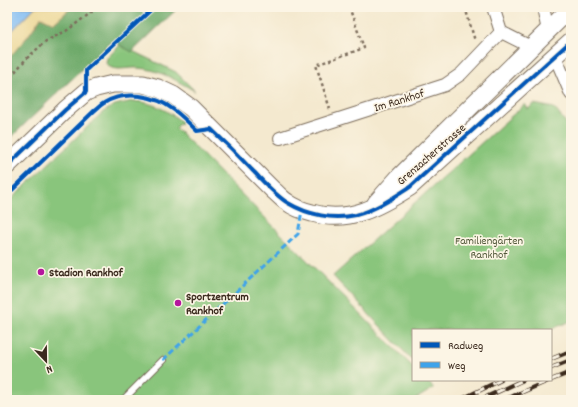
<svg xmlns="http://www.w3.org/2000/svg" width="578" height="407" viewBox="0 0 578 407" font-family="Dekko,sans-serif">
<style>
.green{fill:#89c57b;stroke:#62784c}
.forest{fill:#6eaa6b;stroke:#546a44}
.sand{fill:#eeda9e;stroke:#94825e}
.water{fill:#82bdf4;stroke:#5e7489}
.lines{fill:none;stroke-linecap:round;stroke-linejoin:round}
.lane-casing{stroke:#7c6d5c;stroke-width:8}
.street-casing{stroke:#7c6d5c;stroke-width:14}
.secondary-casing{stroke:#7c6d5c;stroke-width:19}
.path{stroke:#7c6d5c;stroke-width:2.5;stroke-dasharray:3 3;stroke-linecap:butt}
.lane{stroke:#fff;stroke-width:6}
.street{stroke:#fff;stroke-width:12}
.secondary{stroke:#fff;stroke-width:17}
.rail-casing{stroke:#3b2a1e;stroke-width:4.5}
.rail{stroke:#fcf5e5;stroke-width:3;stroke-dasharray:9;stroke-linecap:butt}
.quiet{stroke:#3fa3ea;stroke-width:3;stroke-dasharray:6 3;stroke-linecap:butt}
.cycleway-casing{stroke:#fcf5e5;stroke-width:6}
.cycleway{stroke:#0057b8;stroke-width:4}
.poi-dot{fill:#b5179e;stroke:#fcf5e5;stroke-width:1.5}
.labels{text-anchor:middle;stroke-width:3.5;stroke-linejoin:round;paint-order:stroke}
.street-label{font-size:12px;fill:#3b2a1e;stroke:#fcf5e5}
.park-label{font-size:12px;fill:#52583a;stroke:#fcf5e5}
.poi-label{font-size:12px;font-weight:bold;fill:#3b2a1e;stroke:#fcf5e5;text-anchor:start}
</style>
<rect width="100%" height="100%" fill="#fcf5e5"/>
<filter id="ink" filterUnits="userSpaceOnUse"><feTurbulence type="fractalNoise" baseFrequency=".025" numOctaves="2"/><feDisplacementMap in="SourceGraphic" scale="8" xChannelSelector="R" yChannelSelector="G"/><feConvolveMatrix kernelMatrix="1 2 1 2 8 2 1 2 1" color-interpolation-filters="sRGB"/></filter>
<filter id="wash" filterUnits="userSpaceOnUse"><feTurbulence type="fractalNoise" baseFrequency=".012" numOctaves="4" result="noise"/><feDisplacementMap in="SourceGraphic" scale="16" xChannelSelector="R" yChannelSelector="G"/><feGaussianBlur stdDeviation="0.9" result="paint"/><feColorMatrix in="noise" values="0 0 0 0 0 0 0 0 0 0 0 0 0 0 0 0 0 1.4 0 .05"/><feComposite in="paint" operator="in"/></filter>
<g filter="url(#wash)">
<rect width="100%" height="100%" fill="#f4e9cf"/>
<g class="green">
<path d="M120 45 176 72 195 91C177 81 159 69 138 68 127 67 112 73 106 63L107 58Z"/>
<path d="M133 101C152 102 167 110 182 122L176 128 413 367V380H426L434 388 414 400H7V203L103 112 115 105Z"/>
<path d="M525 104 528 109 534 104 554 108 567 124 571 136V321L549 330H413V361L333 276Z"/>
</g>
<path class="forest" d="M72 7H179L132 52 112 41 7 141V60L28 36 41 17 54 23Z"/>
<path class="sand" d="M35 7H72L54 23 41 17 28 36 7 60V36Z"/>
<path class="water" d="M7 7H35L7 36Z"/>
</g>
<g filter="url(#ink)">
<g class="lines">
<g class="lane-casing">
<path id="lane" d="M123 400 163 360"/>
</g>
<g class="street-casing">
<g id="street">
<path d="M493 7 501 32 531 47"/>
<path d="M543 7 548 31"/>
<path d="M555 56 571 94"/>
<path d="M280 138 445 85 461 74 501 32"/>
</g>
</g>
<g class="secondary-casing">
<g id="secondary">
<path d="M7 166 65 110 86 92 96 88 113 84H143L158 88 173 95 191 108 273 190C278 194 282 199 287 202 295 208 304 211 312 213 349 224 380 206 410 187L571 41"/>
<path d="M376 203 399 177 571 8"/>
</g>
</g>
<g class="path">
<path d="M465 7 475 41"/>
<path d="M86 75V70L154 7"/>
<path d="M7 81 26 59 46 41 66 31 99 7"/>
<path d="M330 109 316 65 364 48 349 7"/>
</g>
<use href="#lane" class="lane"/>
<use href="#street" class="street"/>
<use href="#secondary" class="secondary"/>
<g class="rail-casing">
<g id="rail">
<path d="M551 359 571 351"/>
<path d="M551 368 571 360"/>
<path d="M551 380 571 372"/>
<path d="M460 400 501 380"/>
<path d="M480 400 523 380"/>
<path d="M504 400 550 380"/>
</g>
</g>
<use href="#rail" class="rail"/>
<path class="quiet" d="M163 360 298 234 302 210"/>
<g class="cycleway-casing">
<g id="cycleway">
<path d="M7 166 65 110 86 92V70L154 7"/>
<path d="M7 195 94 111C97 109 100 105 104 103 125 90 155 95 174 110 182 116 190 124 197 131L211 129C225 142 239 156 252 170 263 181 275 195 288 203 308 215 333 220 356 215 375 210 393 198 410 187L571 41"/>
</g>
</g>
<use href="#cycleway" class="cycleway"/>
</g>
</g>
<g class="poi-dot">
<circle cx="41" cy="272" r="4"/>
<circle cx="178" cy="303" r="4"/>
</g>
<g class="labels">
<g class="street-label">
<text transform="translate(399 100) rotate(-17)" y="4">Im Rankhof</text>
<text transform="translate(431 154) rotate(-41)" y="4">Grenzacherstrasse</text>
</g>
<g class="park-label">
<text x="489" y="244">Familiengärten<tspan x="489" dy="14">Rankhof</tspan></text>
</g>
<g class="poi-label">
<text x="49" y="276">Stadion Rankhof</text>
<text x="186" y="300">Sportzentrum<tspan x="186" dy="14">Rankhof</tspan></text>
</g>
</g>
<rect width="578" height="407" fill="none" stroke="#fcf5e5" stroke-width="24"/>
<rect x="412" y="329" width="140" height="52" fill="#fcf5e5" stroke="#afa495"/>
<rect x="420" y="342" width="20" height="6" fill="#0057b8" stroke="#afa495"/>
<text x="448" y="349" font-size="12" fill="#3b2a1e">Radweg</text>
<rect x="420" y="362" width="20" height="6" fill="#3fa3ea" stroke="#afa495"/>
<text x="448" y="369" font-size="12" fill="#3b2a1e">Weg</text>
<g transform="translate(46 361) rotate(158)" stroke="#fcf5e5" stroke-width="3" paint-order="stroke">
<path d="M0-3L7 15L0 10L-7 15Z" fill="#3b2a1e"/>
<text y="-6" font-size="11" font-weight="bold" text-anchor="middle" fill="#3b2a1e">N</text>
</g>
</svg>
